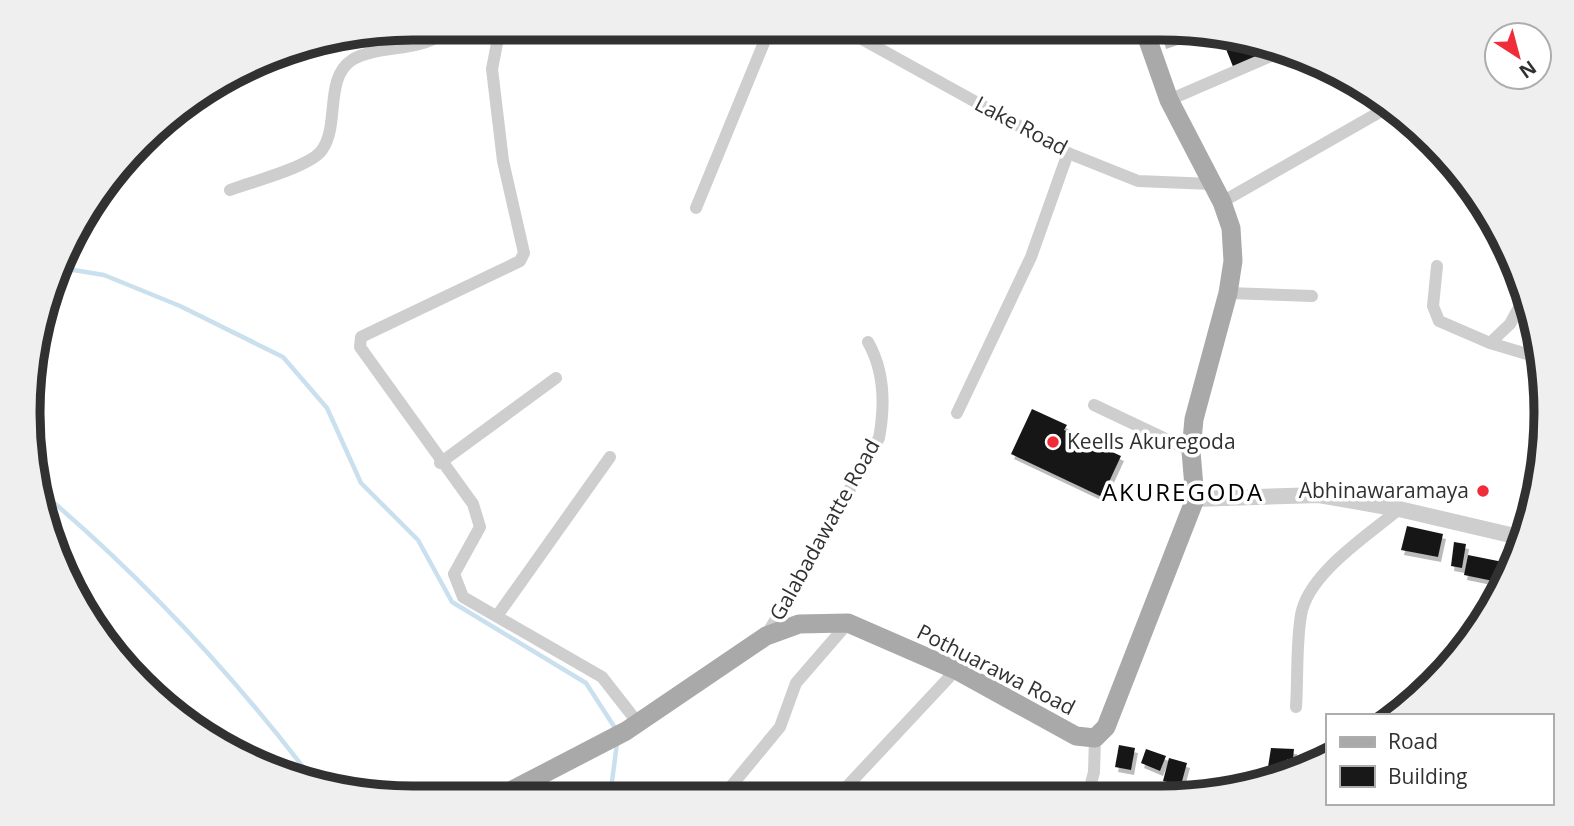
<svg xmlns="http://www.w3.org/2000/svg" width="1574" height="826" viewBox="0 0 1574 826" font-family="'Open Sans',sans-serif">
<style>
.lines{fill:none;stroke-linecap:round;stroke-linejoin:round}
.stream{stroke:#cae0ef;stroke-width:4.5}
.building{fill:#181818;filter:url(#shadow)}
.minor{stroke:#cecece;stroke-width:12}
.tertiary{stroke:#cecece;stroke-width:16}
.primary{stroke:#a9a9a9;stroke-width:19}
.poi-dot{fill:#ef2c38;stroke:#fff;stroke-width:2.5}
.labels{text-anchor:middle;stroke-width:7;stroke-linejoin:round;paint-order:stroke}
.street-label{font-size:21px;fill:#313131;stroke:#fff}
.poi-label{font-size:21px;fill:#313131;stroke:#fff;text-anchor:start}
.quarter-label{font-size:24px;letter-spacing:2px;fill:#000;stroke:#fff}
.rim{fill:none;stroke:#313131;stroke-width:9}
</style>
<defs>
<filter id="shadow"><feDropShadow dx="3" dy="5" stdDeviation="0" flood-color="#0004"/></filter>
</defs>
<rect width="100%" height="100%" fill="#fff"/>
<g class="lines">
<g class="stream">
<path d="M61 268 104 275 180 306 283 357 327 408 361 483 418 540 452 602 586 683 617 731"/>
<path d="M39 490C141 576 229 670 310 776"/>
<path d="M477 787 485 797"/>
<path d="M610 797 617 743"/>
</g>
</g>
<g class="building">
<path d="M1159 29H1186L1199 32 1163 44Z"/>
<path d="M1222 39 1273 52 1234 69Z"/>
<path d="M1032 409 1067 425 1064 430 1121 456 1102 497 1011 454Z"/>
<path d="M1407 526 1443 534 1438 557 1401 550Z"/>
<path d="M1454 542 1466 544 1462 568 1451 566Z"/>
<path d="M1468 555 1503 562 1498 582 1464 575Z"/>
<path d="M1119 745 1135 748 1131 770 1115 767Z"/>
<path d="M1271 748 1294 749 1293 759H1287L1286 769 1268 767Z"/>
<path d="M1146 749 1166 756 1160 771 1141 763Z"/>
<path d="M1169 758 1187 763 1181 785 1163 781Z"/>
<path d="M1158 783 1192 792 1191 795H1154Z"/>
<path d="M1110 789 1141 792V795H1110Z"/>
</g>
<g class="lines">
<g class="minor">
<path d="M500 28 492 69 503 161 524 253 520 261 361 337 360 347 473 504 480 527 454 574 463 597 602 677 638 723"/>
<path d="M842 28 1068 153 1138 181 1212 184"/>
<path d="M1169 100 1278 53"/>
<path d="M230 190C251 182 310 167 322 150 340 125 324 78 352 60 376 44 430 53 447 28"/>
<path d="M1222 202 1385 109"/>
<path d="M696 208 770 28"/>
<path d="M1437 266 1433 306 1439 321 1490 343 1510 324 1526 295"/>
<path d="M1228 293 1312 296"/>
<path d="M1490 343 1534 356"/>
<path d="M1094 405 1191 451"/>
<path d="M957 413 1031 257 1068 153"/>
<path d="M440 463 556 378"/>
<path d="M497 616 610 457"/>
<path d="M766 636 879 438C885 406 885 372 868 342"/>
<path d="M1296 707C1298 677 1296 645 1301 615 1308 573 1369 535 1399 509"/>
<path d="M1088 795 1094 772 1095 738"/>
<path d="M723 796 780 727 796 683 848 623"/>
<path d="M838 796 956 670"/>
</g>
<path class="tertiary" d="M1195 499 1319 495 1399 509 1519 537"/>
<path class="primary" d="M499 797 626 731 766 636 799 624 848 623 956 670 1076 736 1095 738 1106 727 1195 499 1191 451 1194 419 1228 293 1233 261 1231 228 1222 202 1169 100 1144 29"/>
</g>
<g class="poi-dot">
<circle cx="1053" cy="442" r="7"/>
<circle cx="1483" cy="491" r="7"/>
</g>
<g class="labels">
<g class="street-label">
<text transform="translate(1021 126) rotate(28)" y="7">Lake Road</text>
<text transform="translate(825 530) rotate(-61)" y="7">Galabadawatte Road</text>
<text transform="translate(996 670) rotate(27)" y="7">Pothuarawa Road</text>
</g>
<g class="poi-label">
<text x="1067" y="449">Keells Akuregoda</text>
<text x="1469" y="498" text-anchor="end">Abhinawaramaya</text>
</g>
<g class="quarter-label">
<text x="1183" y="501">AKUREGODA</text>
</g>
</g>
<path d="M0 0H1574V826H0ZM413 40H1161A373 373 0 0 1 1534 413V413A373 373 0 0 1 1161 786H413A373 373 0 0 1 40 413V413A373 373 0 0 1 413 40Z" fill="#efefef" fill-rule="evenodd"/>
<path class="rim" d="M413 40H1161A373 373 0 0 1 1534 413V413A373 373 0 0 1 1161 786H413A373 373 0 0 1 40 413V413A373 373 0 0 1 413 40Z"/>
<rect x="1326" y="714" width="228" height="91" fill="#ffffff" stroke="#adadad" stroke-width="2"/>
<rect x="1340" y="737" width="35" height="10" fill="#a9a9a9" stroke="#adadad" stroke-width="2"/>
<text x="1388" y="749" font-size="21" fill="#313131">Road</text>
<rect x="1340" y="766" width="35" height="21" fill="#181818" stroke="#adadad" stroke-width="2"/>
<text x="1388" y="784" font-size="21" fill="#313131">Building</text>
<g transform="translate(1518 56) rotate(144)"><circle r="33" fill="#ffffff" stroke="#adadad" stroke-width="2"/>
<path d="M0-5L12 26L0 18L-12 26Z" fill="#ef2c38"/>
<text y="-10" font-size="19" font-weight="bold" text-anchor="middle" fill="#313131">N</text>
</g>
</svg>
